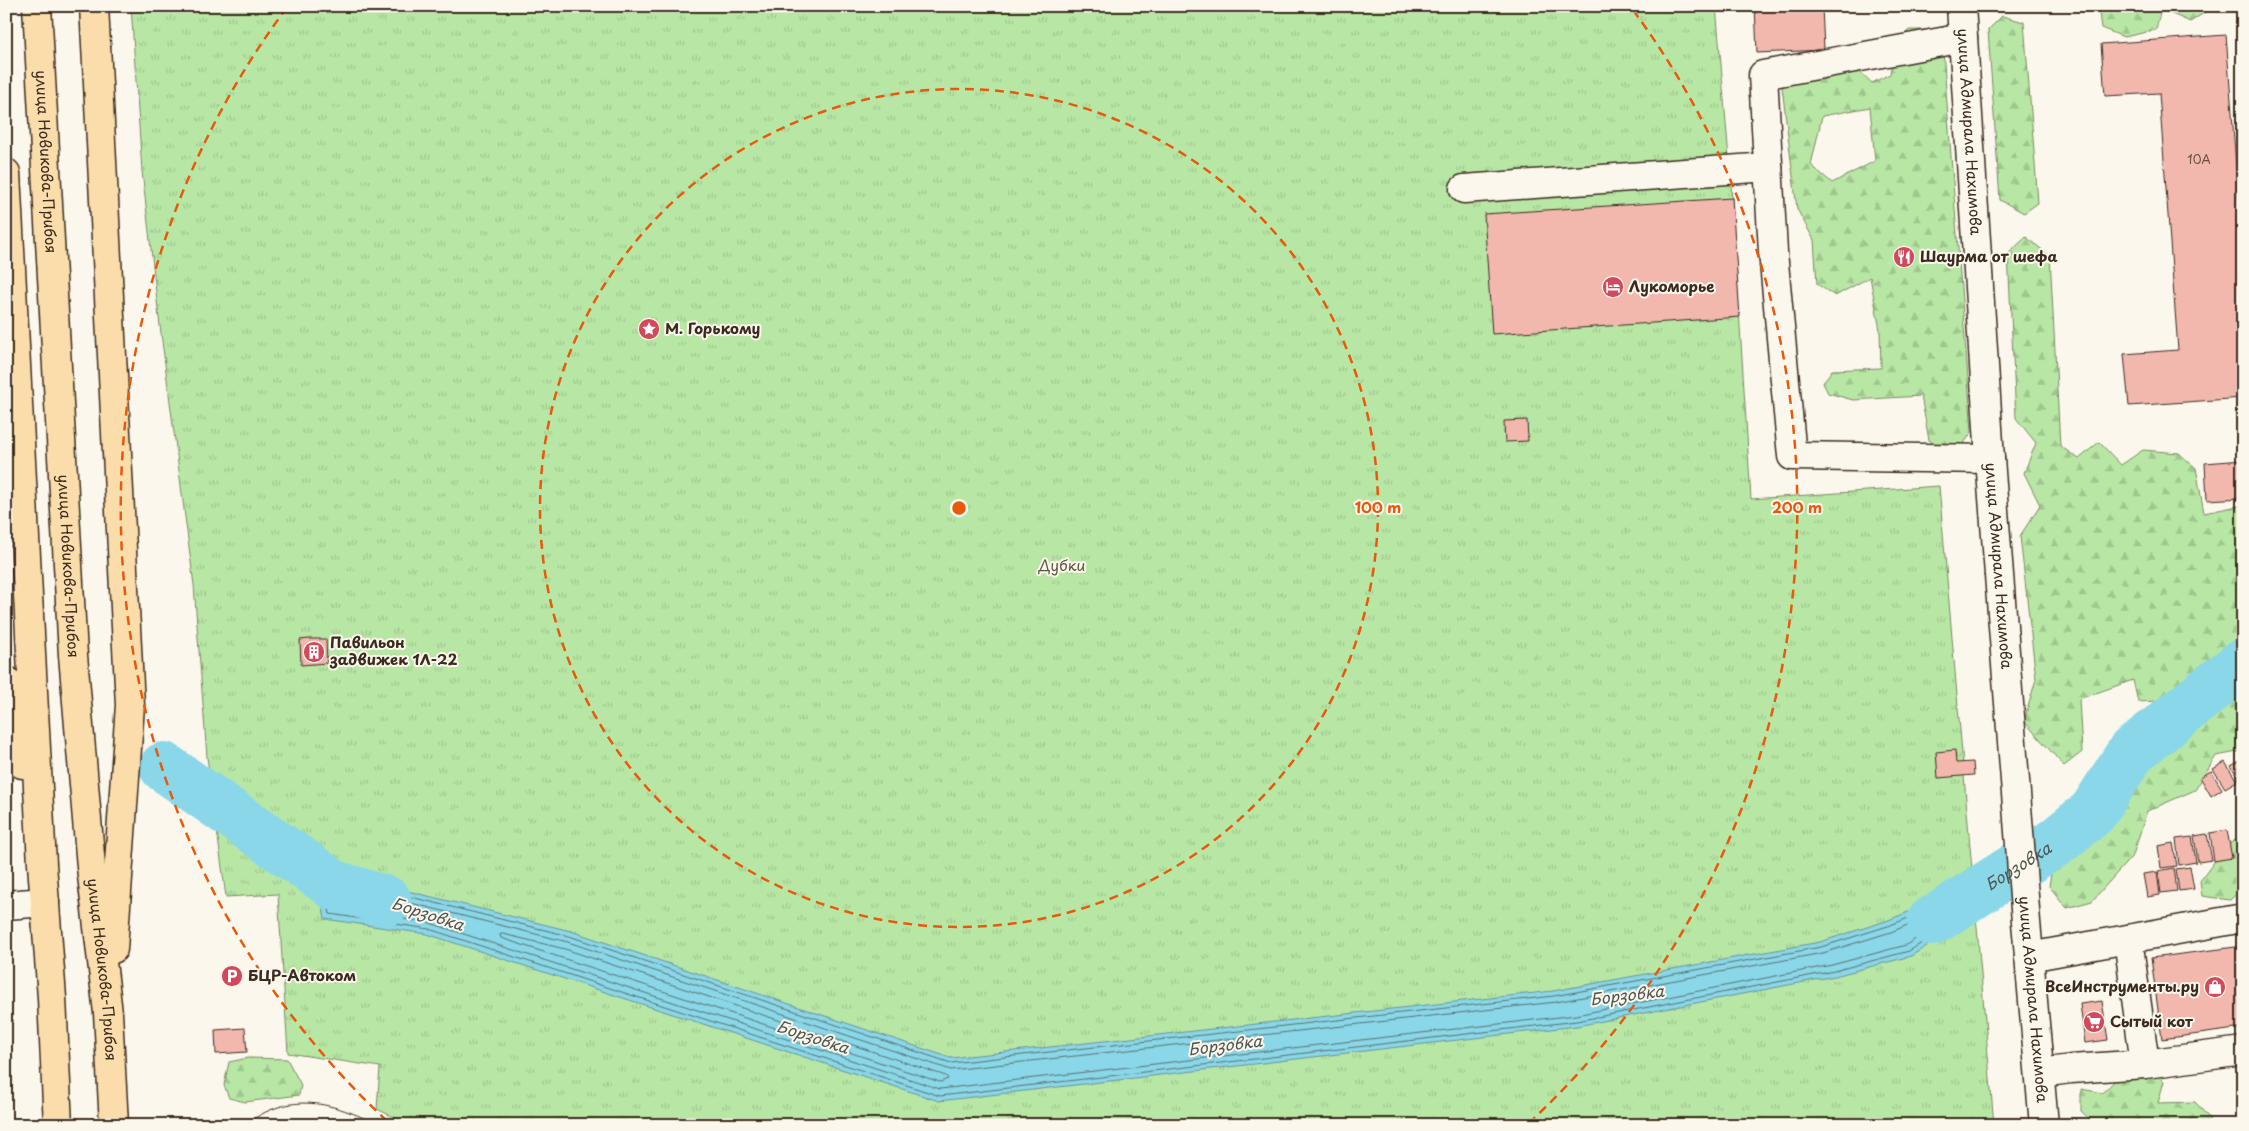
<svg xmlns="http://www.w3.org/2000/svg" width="2249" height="1131" viewBox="0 0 2249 1131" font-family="'Playpen Sans',sans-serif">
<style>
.forest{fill:url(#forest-firs);stroke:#7a8862;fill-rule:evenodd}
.park{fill:url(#park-tufts);stroke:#7a8862}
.water{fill:#89d7e8;stroke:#6a9297}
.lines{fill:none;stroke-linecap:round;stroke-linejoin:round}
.shore{stroke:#5a6f6f;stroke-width:1}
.river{stroke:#89d7e8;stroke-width:50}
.building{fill:#f2b8ae;stroke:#3b2a1e}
.minor-casing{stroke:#3b2a1e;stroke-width:31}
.major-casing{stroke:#3b2a1e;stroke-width:31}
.minor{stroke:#fbf7ec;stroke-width:28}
.major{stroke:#faddab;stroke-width:28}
.tram{stroke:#3b2a1e;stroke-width:1}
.ring{fill:none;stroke:#e8590c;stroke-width:2.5;stroke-dasharray:9 6}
.labels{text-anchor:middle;stroke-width:4;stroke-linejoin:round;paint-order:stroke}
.number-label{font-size:12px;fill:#694e42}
.street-label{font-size:15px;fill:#3b2a1e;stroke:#fbf7ec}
.poi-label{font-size:15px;font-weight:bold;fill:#3b2a1e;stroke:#fbf7ec;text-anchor:start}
.park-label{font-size:15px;fill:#5a5940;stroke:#fbf7ec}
.water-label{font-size:16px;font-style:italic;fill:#4e5550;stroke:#fbf7ec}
.centre{fill:#e8590c;stroke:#fbf7ec;stroke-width:2.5}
.ring-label{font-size:15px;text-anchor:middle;font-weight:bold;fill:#e8590c;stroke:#fbf7ec;stroke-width:4;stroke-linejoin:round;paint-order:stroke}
</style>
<defs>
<pattern id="forest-firs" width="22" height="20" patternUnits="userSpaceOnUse" patternTransform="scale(1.25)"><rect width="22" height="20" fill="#b8e7a5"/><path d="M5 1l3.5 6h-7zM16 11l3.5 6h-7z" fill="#9fc68e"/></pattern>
<pattern id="park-tufts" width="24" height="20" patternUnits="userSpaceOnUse" patternTransform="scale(1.25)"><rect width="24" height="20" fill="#b8e7a5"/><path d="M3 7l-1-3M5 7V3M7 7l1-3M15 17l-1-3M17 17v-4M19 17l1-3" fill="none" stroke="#9fc68e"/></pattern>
</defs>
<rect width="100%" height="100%" fill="#fbf7ec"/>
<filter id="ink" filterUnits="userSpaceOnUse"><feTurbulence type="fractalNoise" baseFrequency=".02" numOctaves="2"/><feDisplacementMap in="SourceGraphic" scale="10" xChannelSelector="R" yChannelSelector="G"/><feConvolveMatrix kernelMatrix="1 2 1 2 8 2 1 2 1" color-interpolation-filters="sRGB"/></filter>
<g filter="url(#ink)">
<g class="forest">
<path d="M2098 6H2215L2190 22 2161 9 2156 30 2124 37 2101 28Z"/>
<path d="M2002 16 2024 22 2038 203 2024 213 2000 200 1988 30Z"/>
<path d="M1909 30H1932L1943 51 1972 432 1962 446 1944 451 1929 440 1921 396 1853 400 1828 393 1823 383 1832 370 1881 368 1880 330 1870 277 1835 296 1817 284 1814 240 1797 209 1782 87 1834 65 1859 71 1872 83 1890 74 1895 43ZM1870 107 1875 161 1832 183 1811 165 1822 116Z"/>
<path d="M2026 237 2050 256 2060 446 2079 459 2099 442 2121 465 2143 450 2179 453 2196 468 2204 513 2243 505V636L2227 651 2195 670 2177 700 2138 702 2133 680 2079 699 2082 752 2064 766 2024 721 2036 679 2020 536 2040 505 2024 473 2036 443 2016 418 2008 254Z"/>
<path d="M2243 668V751L2216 756 2195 790 2147 811 2133 855 2092 901 2067 908 2049 886 2060 820 2122 750 2194 723 2207 701Z"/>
<path d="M2243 835V888L2230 900 2202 896 2200 881 2226 846Z"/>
<path d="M248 1058 287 1059 301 1085 299 1095 245 1102 229 1098 224 1085 229 1062Z"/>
<path d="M2155 1073 2164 1081 2158 1103 2195 1102 2210 1119 2204 1125H2096L2081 1111V1089L2103 1093 2120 1075Z"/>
</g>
<path class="park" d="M131 6H1716L1730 170 1751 499 1939 486 1994 1125H411L377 1109 380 1067 288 1053 278 894 226 897 207 757 194 585 159 318 142 171Z"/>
<path class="water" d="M326 871 571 931 951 1058 1553 991 1820 942 1886 921 1933 902 1989 871 1992 901 1963 923 1911 956 1835 976 1577 1026 939 1101 427 934 325 919 319 884Z"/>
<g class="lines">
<g class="shore">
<path d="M330 877 569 936 951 1063 1554 996 1821 947 1888 926 1936 907 1982 881 1985 883 1986 898 1960 919 1909 951 1834 971 1577 1021 940 1096 429 929 330 914 324 885Z"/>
<path d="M334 884 568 942 951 1070 1556 1002 1823 953 1891 932 1938 912 1976 891 1980 895 1956 914 1906 945 1832 965 1576 1015 940 1089 430 923 336 909 331 887Z"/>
<path d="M341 894 376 902 377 905 375 907 342 902Z"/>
<path d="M503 934 565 949 946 1076 948 1079 940 1082 501 938 500 935Z"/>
</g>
<g class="river">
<path d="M164 767 334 885 387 901"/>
<path id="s1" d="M1932 921 2056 842 2093 812 2132 751 2243 663"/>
</g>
</g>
<g class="building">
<path d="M1755 6H1822L1824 50 1757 53Z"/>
<path d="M2226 35 2243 257V398L2129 406 2124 354 2178 350 2159 93 2105 96 2101 44Z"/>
<path d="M1732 198 1740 317 1492 334 1484 214Z"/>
<path d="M1527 420 1528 441 1505 442 1504 421Z"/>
<path d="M2243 460V498L2207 500 2205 463Z"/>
<path d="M309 639H326L327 663 301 665 300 640Z"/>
<path d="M1955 750 1956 763 1973 762 1974 775 1938 778 1936 752Z"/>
<path d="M2243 759V785L2231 766Z"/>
<path d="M2225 762 2237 781 2225 788 2213 769Z"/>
<path d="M2211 771 2222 789 2211 796 2200 777Z"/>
<path d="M2227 830 2232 858 2214 861 2210 833Z"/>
<path d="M2207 834 2212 860 2198 862 2194 836Z"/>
<path d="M2192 837 2196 862 2179 865 2176 839Z"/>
<path d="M2173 843 2177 866 2161 868 2158 846Z"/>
<path d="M2190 867 2194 889 2179 891 2176 869Z"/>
<path d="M2174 868 2177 891 2161 893 2158 871Z"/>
<path d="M2157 872 2160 895 2147 897 2143 874Z"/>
<path d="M2243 946V1028L2162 1039 2151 958Z"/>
<path d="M2102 1001 2108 1040 2085 1043 2080 1004Z"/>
<path d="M245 1028 247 1052 216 1054 215 1030Z"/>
</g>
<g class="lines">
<g class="minor-casing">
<g id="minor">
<path id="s2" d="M1961 6 1990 459 2026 922 2044 1125"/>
<path d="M1963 38 1763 75 1773 252 1792 456 1990 459"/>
<path d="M1464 189 1768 167"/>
<path d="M6 905 45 902"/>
<path d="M2128 939 2145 1064 2243 1051"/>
<path d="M2029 957 2243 918"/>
<path d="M2040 1073 2071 1069 2145 1064"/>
</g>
</g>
<g class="major-casing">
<g id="major">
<path id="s3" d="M37 6 73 655 91 867 108 1013 114 1125"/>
<path d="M94 6 130 705 113 949"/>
<path d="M6 173 42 864 52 998 58 1125"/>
<path d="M6 680 22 764"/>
</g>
</g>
<use href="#minor" class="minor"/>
<use href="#major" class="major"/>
<path class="tram" d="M245 1125C290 1090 332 1102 379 1125"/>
</g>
</g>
<g class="ring">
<circle cx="959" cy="508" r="419"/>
<path d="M387 1121A838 838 0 0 1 285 10M1633 10A838 838 0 0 1 1531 1121"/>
</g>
<defs>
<g id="restaurant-disc" transform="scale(1.125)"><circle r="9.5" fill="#d1495b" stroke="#fbf7ec"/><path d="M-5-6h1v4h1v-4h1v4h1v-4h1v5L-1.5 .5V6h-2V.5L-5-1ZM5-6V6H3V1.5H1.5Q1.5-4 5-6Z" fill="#fff"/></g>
<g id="hotel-disc" transform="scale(1.125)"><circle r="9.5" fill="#d1495b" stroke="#fbf7ec"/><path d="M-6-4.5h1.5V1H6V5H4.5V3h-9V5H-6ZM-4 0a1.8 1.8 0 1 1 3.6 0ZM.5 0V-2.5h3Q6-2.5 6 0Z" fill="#fff"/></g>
<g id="sight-disc" transform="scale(1.125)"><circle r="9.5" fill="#d1495b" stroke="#fbf7ec"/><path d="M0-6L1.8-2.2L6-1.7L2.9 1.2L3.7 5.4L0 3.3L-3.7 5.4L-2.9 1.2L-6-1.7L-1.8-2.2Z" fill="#fff"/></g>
<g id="building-disc" transform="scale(1.125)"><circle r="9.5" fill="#d1495b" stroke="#fbf7ec"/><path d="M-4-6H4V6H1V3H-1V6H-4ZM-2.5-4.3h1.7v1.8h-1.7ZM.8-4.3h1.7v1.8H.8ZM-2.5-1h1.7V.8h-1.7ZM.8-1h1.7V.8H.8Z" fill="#fff"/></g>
<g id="parking-disc" transform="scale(1.125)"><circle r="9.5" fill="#d1495b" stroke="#fbf7ec"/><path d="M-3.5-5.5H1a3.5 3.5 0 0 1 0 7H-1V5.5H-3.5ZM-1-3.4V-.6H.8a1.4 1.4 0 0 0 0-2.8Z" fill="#fff"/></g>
<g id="shop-disc" transform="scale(1.125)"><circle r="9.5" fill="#d1495b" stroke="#fbf7ec"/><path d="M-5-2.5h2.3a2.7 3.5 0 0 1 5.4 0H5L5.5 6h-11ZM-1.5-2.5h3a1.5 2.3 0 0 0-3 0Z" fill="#fff"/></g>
<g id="supermarket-disc" transform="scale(1.125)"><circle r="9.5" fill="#d1495b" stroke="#fbf7ec"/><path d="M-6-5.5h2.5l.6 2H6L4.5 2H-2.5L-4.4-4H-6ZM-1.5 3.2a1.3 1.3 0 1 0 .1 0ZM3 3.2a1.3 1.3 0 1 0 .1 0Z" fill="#fff"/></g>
</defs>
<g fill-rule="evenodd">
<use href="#restaurant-disc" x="1904" y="257"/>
<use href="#hotel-disc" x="1613" y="287"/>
<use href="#sight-disc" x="649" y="329"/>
<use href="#building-disc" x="314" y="652"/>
<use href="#parking-disc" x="232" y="976"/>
<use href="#shop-disc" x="2215" y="987"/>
<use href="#supermarket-disc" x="2094" y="1022"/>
</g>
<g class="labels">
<g class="number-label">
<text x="2199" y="164">10А</text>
</g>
<g class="street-label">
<text dy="5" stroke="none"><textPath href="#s2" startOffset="126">улица Адмирала Нахимова</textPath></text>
<text dy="5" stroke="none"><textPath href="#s3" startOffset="156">улица Новикова-Прибоя</textPath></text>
<text dy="5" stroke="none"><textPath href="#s3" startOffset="561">улица Новикова-Прибоя</textPath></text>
<text dy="5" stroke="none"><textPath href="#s2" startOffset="561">улица Адмирала Нахимова</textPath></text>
<text dy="5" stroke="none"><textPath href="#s3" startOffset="966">улица Новикова-Прибоя</textPath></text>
<text dy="5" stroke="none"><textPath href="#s2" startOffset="996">улица Адмирала Нахимова</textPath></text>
</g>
<g class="poi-label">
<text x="1920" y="262">Шаурма от шефа</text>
<text x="1629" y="292">Лукоморье</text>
<text x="665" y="334">М. Горькому</text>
<text x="330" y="648">Павильон<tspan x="330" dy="17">задвижек 1Л-22</tspan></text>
<text x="248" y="981">БЦР-Автоком</text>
<text x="2199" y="992" text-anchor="end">ВсеИнструменты.ру</text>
<text x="2110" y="1027">Сытый кот</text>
</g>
<g class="park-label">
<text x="1062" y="571">Дубки</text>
</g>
<g class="water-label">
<text dy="6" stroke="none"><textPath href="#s1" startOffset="102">Борзовка</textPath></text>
<text transform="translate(428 914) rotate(18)" y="6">Борзовка</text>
<text transform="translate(1627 995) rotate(-7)" y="6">Борзовка</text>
<text transform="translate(813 1037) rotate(18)" y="6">Борзовка</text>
<text transform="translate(1225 1045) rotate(-7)" y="6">Борзовка</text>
</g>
</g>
<circle cx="959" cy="508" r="8" class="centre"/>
<g class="ring-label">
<text x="1378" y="513">100 m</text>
<text x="1797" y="513">200 m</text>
</g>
<rect width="2249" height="1131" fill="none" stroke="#fbf7ec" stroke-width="25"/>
<rect x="12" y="12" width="2224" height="1106" fill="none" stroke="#3b2a1e" stroke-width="2" filter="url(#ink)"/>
</svg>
